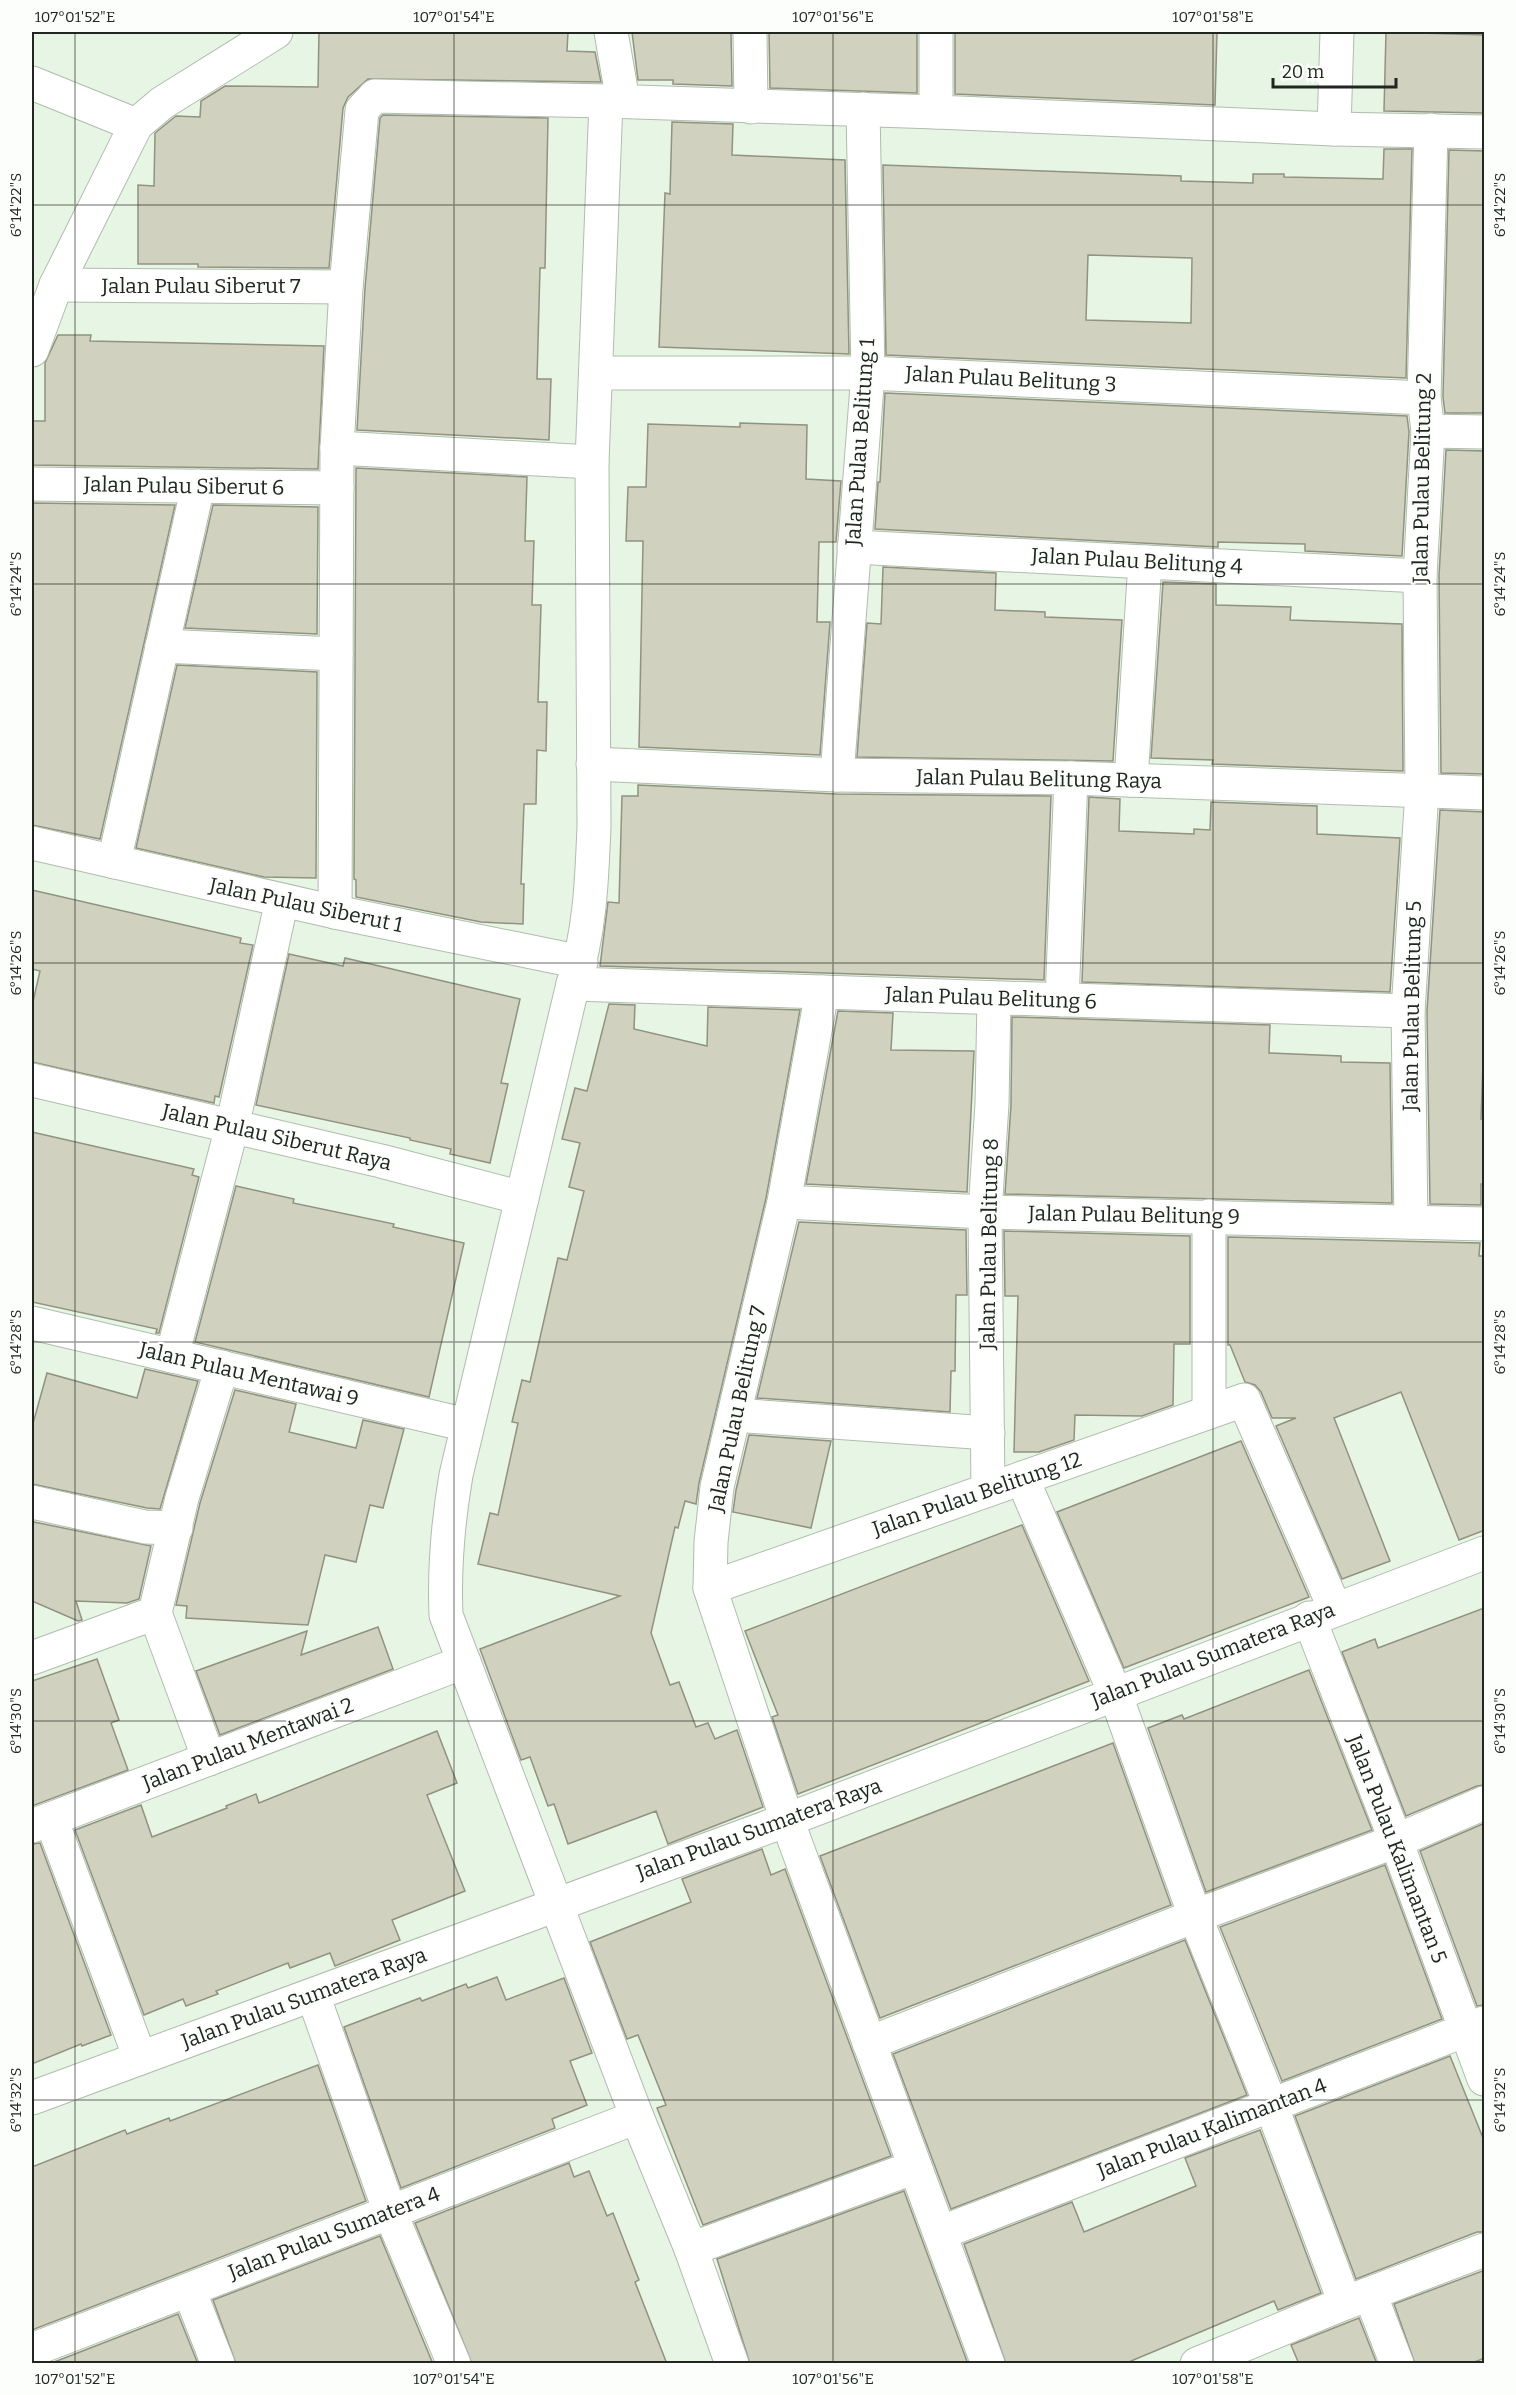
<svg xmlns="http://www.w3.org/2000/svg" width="1516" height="2395" viewBox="0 0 1516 2395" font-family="Bitter,serif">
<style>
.building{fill:#d0d1be;stroke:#91927f;stroke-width:1.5;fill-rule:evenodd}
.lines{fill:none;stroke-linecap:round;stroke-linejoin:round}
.minor-casing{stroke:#afbdad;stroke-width:35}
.minor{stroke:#fff;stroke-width:33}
.ticks{fill:none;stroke:#212620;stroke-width:1.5;stroke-opacity:0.45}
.labels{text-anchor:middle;stroke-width:4.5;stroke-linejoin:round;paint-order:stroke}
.street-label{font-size:21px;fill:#212620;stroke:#fbfefb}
.neatline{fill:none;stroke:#212620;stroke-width:2}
.ticks-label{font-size:15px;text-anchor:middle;fill:#212620}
</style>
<rect width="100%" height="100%" fill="#e7f5e4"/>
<g class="building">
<path d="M319 32H568L567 51 595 52 601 82 368 79 348 97 343 108 329 268 198 267V264H138V185L154 186 155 133 176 116 200 117 201 101 225 86 318 87Z"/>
<path d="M632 32H731L732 86 673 84V80H638Z"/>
<path d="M769 32H917V93L770 88Z"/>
<path d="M955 32H1217L1215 105 955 94Z"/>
<path d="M1386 32 1485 35V113L1384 111Z"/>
<path d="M383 115 548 118 545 268H540L537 379H551L549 440 357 430 365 288 380 118Z"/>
<path d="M672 122 733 124 732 155 845 160 849 354 659 347 665 193 670 194Z"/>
<path d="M1384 149H1412L1406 378 886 355 883 165 1181 176V181L1253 183V174H1284V177L1383 179ZM1088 255 1192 258 1191 323 1086 320Z"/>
<path d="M1449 150 1485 151V413H1445L1443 397Z"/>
<path d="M58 335H91L90 341 324 346 318 469 32 465V421H45V363Z"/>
<path d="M885 393 1407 416 1409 432 1402 556 1305 551V544L1218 542V547L875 529 878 482H880Z"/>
<path d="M740 423 807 425 806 479 841 481 836 542H819L817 622H830L820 755 639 747 643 541H626L628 487H646L648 424 740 427Z"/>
<path d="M1446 450 1485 451V774L1441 773 1439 576Z"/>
<path d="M356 468 527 477 525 541H534L532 605H541L538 702H547L546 751 537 750 536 804H524L521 884H524L523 924 481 922 356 897V880L354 879Z"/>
<path d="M32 503 175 505 100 839 32 825Z"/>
<path d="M213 505 318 507 317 634 185 628Z"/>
<path d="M883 567 996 573 995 610 1045 612V617L1122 620 1113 761 857 757 867 623 881 624Z"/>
<path d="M1163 582 1216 584V605L1291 607 1290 620 1402 624 1403 771 1212 764 1213 760 1151 758Z"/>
<path d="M177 665 317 672 316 878 264 877 136 848Z"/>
<path d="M638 785 837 794 1051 796 1044 980 600 966 608 902 619 903 622 796H638Z"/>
<path d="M1089 797 1120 799 1119 831 1194 834V829L1210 830 1211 802 1317 806V834L1400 838 1390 992 1082 982Z"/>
<path d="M1440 810 1485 812V1006L1481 1119H1485V1184H1481V1205L1430 1204 1427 1011Z"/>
<path d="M32 890 241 938 240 943 253 945 219 1097 215 1096 214 1103 32 1062V1006L40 971 32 969Z"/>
<path d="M289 954 343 966 345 958 520 999 501 1083 508 1084 490 1163 450 1154 451 1149 410 1140V1138L256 1105Z"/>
<path d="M609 1004 635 1005 634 1029 707 1046 708 1007 800 1010 766 1198 699 1483 696 1504 685 1501 678 1528 675 1527 651 1633 670 1685 679 1682 696 1727 708 1723 715 1739 737 1730 763 1807 668 1844 656 1811 568 1844 554 1804 548 1806 530 1757 521 1760 480 1649 620 1596 478 1564 490 1513 498 1515 518 1423 512 1422 522 1380 530 1382 558 1258 567 1260 584 1191 569 1187 580 1143 562 1139 575 1088 587 1091Z"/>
<path d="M838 1011 893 1013 891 1050 974 1051 967 1192 806 1184Z"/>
<path d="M1012 1017 1270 1025 1269 1053 1341 1056V1062L1390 1063 1392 1203 1005 1194 1011 1105Z"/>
<path d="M32 1132 194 1169 192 1175 199 1177 159 1333H156L157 1329 32 1302Z"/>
<path d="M236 1186 294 1199 293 1203 394 1224 393 1227 464 1243 429 1397 195 1342Z"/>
<path d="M799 1222 966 1230 967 1295H956L955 1371H951L950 1412 757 1398Z"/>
<path d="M1004 1231 1190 1236V1344H1174L1173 1405 1142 1416 1075 1415 1074 1440 1039 1452H1014L1018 1296H1005Z"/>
<path d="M1228 1237 1480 1243 1479 1256H1485V1530L1459 1540 1401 1392 1334 1418 1390 1561 1342 1579 1276 1426 1296 1418H1272L1261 1392 1255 1385 1245 1382 1230 1345H1228Z"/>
<path d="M145 1369 198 1381 160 1509 147 1508 32 1484V1427L47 1373 137 1398Z"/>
<path d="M235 1390 296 1404 289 1432 356 1448 363 1420 404 1429 383 1508 370 1505 356 1562 325 1555 308 1625 186 1618 187 1606 176 1605 200 1503Z"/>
<path d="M749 1435 831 1441 811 1528 733 1512 736 1490Z"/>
<path d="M1241 1441 1309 1597 1124 1668 1057 1512Z"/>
<path d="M34 1522 151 1546 139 1599 127 1603 76 1601 82 1620 78 1621 32 1601V1527Z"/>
<path d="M1022 1525 1089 1681 798 1794 772 1717 778 1715 745 1631Z"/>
<path d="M1484 1608 1485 1785 1477 1786 1406 1816 1342 1652 1375 1639 1378 1648Z"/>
<path d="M378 1627 393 1669 220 1735 196 1671 307 1631 301 1655Z"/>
<path d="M97 1659 119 1720 111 1723 128 1770 32 1806V1681Z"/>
<path d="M1309 1670 1372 1830 1206 1892 1148 1728 1182 1715 1184 1719Z"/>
<path d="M437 1731 457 1783 427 1795 465 1891 392 1920 400 1940 335 1966 330 1953 290 1968 288 1963 216 1991 218 1994 186 2006 183 1999 144 2015 75 1830 141 1805 152 1837 227 1808 226 1806 256 1794 259 1803Z"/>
<path d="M1113 1743 1171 1905 880 2018 820 1856Z"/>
<path d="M1485 1823V2005L1477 2006 1420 1851Z"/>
<path d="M40 1843 111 2035 82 2046 81 2044 32 2064V1844Z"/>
<path d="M762 1849 771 1875 785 1869 891 2156 703 2225 657 2108 666 2105 638 2035 627 2039 590 1942 691 1902 682 1879Z"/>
<path d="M1385 1865 1442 2019 1282 2081 1220 1927Z"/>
<path d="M1185 1940 1247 2095 951 2209 893 2054Z"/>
<path d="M497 1977 506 2000 564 1978 592 2053 570 2061 587 2105 552 2119 555 2128 401 2188 344 2027 420 1998 422 2001 466 1984 468 1988Z"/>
<path d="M1450 2056 1485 2143V2232H1477L1356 2279 1295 2116Z"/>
<path d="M318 2065 366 2201 32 2330V2167L125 2130 127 2134 169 2118 170 2121Z"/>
<path d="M1260 2130 1321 2293 1278 2310 1274 2301 1124 2364H1006L964 2244 1072 2202 1084 2232 1196 2186 1185 2158Z"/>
<path d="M569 2163 574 2177 589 2171 607 2216 613 2213 639 2280 635 2282 667 2364H472L415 2223Z"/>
<path d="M904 2191 968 2364H750L717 2259Z"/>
<path d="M380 2236 433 2364H236L213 2300Z"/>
<path d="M1485 2270V2358L1469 2364H1415L1394 2304Z"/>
<path d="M178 2314 198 2364H49Z"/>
<path d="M1359 2318 1377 2364H1299L1291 2345Z"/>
</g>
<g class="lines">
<g class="minor-casing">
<g id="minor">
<path d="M611 32 623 101"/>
<path d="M750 32 751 107"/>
<path d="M936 32V112"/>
<path d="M32 83 136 125"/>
<path d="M606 101 592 462 594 826C592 878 590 934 573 984L456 1475C448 1522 444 1567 446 1615L637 2117 691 2249 732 2364"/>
<path d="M1334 129 1337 32"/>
<path d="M56 285 346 287"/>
<path d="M32 350 56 285 136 125 162 103 276 32"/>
<path d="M597 373H868L1424 398"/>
<path d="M1428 431 1484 432"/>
<path d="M337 448 592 462"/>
<path d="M32 484 337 488"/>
<path d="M854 547 1420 576"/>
<path d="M162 646 336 654"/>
<path d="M593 764 837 775 1071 778 1484 793"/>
<path d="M837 775 868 373 863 109"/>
<path d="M1131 780 1145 562"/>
<path d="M32 843 335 912 581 962"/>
<path d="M114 862 198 486"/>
<path d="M335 912 337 448 346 287 361 122 362 110 375 96 606 101 936 112 1334 129 1484 132"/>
<path d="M573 984 1408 1011"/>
<path d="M822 992 784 1202 717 1487 711 1542 710 1588 787 1820 988 2364"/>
<path d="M1062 1000 1071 778"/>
<path d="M32 1080 381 1161 522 1198"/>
<path d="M784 1202 985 1212 1484 1224"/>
<path d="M1209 1216V1412"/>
<path d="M1411 1222 1408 1011 1422 791 1420 576 1428 431 1424 398 1431 130"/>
<path d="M32 1323 467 1425"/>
<path d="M172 1356 232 1127 282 900"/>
<path d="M734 1415 988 1433"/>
<path d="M1022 1478 1115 1693 1195 1916 1271 2105 1345 2303"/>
<path d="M988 1490 985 1212 992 1104 994 998"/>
<path d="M32 1502 145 1527 176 1528"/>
<path d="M710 1588 1244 1400 1335 1609"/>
<path d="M1309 1618 1396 1841 1484 2079"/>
<path d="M32 1658 155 1613"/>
<path d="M209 1759 155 1613 182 1498 222 1367"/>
<path d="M51 1819 140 2058"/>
<path d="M32 1826 464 1662"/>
<path d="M313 1995 390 2212 454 2364"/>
<path d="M869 2043 1195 1916 1396 1841 1484 1803"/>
<path d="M32 2098 787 1820 1484 1553"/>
<path d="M940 2233 1484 2023"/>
<path d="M691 2249 915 2167"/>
<path d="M189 2290 218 2364"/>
<path d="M1370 2294 1397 2364"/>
<path d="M32 2350 637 2117"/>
<path d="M1197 2364 1345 2303 1484 2250"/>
</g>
</g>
<use href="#minor" class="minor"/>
</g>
<path class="ticks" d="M75 32V2364M454 32V2364M833 32V2364M1213 32V2364M32 205H1484M32 584H1484M32 963H1484M32 1342H1484M32 1721H1484M32 2100H1484"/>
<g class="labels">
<g class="street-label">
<text x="201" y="293">Jalan Pulau Siberut 7</text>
<text transform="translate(1011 379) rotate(3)" y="7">Jalan Pulau Belitung 3</text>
<text transform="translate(860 442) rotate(-86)" y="7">Jalan Pulau Belitung 1</text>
<text transform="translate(1422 478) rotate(-89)" y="7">Jalan Pulau Belitung 2</text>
<text transform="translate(184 486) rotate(1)" y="7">Jalan Pulau Siberut 6</text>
<text transform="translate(1137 561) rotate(3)" y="7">Jalan Pulau Belitung 4</text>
<text transform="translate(1039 779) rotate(1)" y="7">Jalan Pulau Belitung Raya</text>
<text transform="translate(306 905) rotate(12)" y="7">Jalan Pulau Siberut 1</text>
<text transform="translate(991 998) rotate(2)" y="7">Jalan Pulau Belitung 6</text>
<text transform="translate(1412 1006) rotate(-89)" y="7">Jalan Pulau Belitung 5</text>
<text transform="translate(277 1137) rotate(13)" y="7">Jalan Pulau Siberut Raya</text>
<text transform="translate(1134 1215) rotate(1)" y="7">Jalan Pulau Belitung 9</text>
<text transform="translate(989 1244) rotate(-89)" y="7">Jalan Pulau Belitung 8</text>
<text transform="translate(249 1374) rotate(13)" y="7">Jalan Pulau Mentawai 9</text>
<text transform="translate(737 1409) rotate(-78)" y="7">Jalan Pulau Belitung 7</text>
<text transform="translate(977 1494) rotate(-19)" y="7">Jalan Pulau Belitung 12</text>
<text transform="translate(1213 1655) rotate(-21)" y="7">Jalan Pulau Sumatera Raya</text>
<text transform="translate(248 1744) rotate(-21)" y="7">Jalan Pulau Mentawai 2</text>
<text transform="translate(759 1829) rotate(-20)" y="7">Jalan Pulau Sumatera Raya</text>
<text transform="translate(1397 1849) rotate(69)" y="7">Jalan Pulau Kalimantan 5</text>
<text transform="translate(304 1998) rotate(-20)" y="7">Jalan Pulau Sumatera Raya</text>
<text transform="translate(1212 2128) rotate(-21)" y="7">Jalan Pulau Kalimantan 4</text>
<text transform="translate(334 2233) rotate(-21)" y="7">Jalan Pulau Sumatera 4</text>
</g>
</g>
<rect width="1516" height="2395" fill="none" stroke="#fbfefb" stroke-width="66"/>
<path d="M1273 78v9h123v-9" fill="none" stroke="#212620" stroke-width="3"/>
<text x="1282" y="78" font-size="18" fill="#212620" stroke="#fbfefb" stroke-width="4.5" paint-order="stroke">20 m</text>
<rect x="33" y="33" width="1450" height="2329" class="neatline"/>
<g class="ticks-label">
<text x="75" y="22">107°01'52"E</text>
<text x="454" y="22">107°01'54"E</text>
<text x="833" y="22">107°01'56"E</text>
<text x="1213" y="22">107°01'58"E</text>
<text transform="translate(16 205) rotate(-90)" y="5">6°14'22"S</text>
<text transform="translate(1500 205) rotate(-90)" y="5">6°14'22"S</text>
<text transform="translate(16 584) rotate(-90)" y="5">6°14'24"S</text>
<text transform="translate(1500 584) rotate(-90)" y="5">6°14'24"S</text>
<text transform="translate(16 963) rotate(-90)" y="5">6°14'26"S</text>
<text transform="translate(1500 963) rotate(-90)" y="5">6°14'26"S</text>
<text transform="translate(16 1342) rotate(-90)" y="5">6°14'28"S</text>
<text transform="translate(1500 1342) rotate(-90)" y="5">6°14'28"S</text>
<text transform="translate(16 1721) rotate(-90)" y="5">6°14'30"S</text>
<text transform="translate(1500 1721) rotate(-90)" y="5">6°14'30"S</text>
<text transform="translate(16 2100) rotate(-90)" y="5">6°14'32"S</text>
<text transform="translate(1500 2100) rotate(-90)" y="5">6°14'32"S</text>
<text x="75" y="2384">107°01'52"E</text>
<text x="454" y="2384">107°01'54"E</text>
<text x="833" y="2384">107°01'56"E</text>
<text x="1213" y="2384">107°01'58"E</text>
</g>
</svg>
